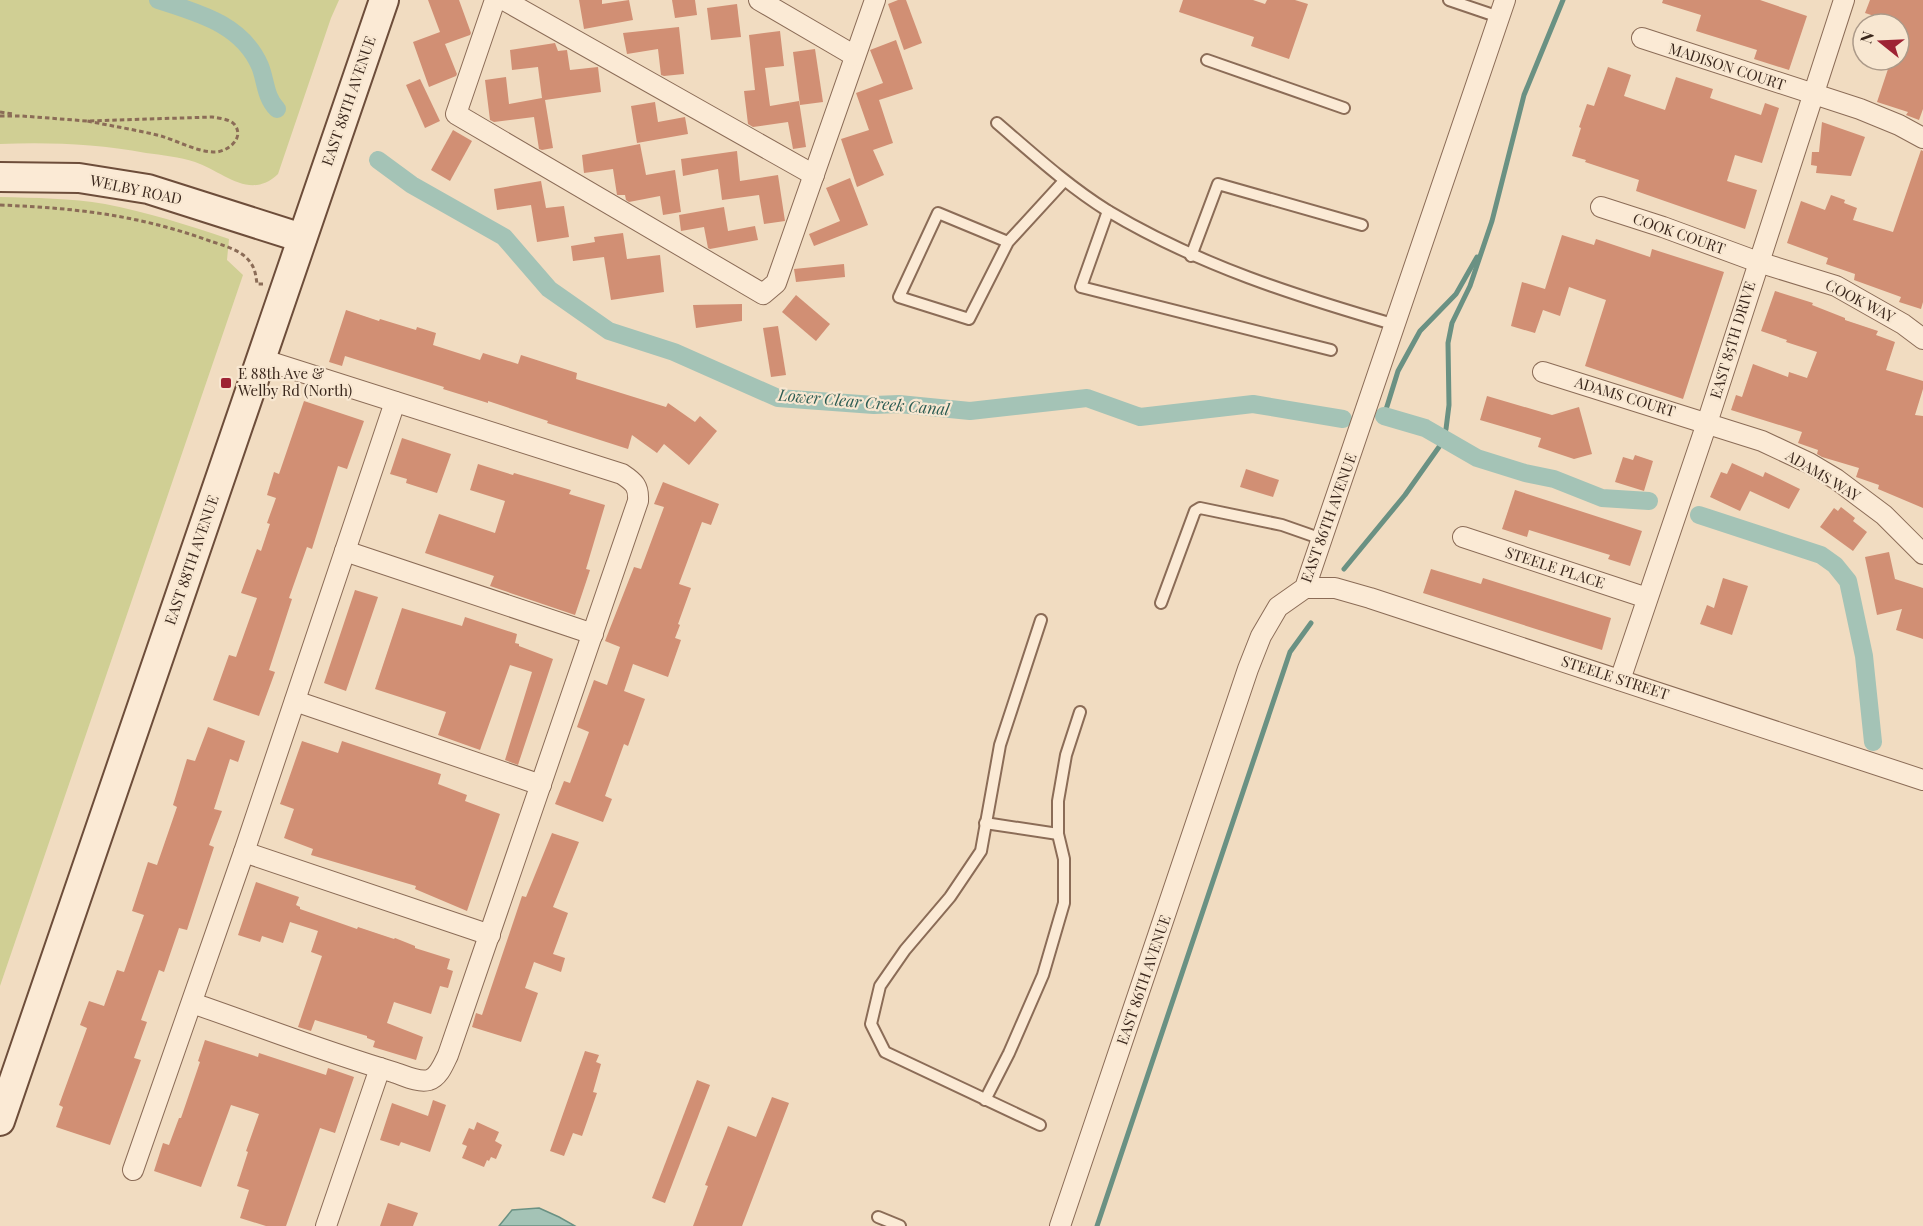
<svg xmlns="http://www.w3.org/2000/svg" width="1923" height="1226" viewBox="0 0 1923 1226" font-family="'Playfair Display',serif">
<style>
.green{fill:#d0cf94}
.water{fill:#a4c3b6;stroke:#6a9183;stroke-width:1.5}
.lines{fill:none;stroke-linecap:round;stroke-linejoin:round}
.stream{stroke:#6a9183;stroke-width:5}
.canal{stroke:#a4c3b6;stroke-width:18}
.building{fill:#d18f74}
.lane-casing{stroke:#8b6c57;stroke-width:14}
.street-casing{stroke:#8b6c57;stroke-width:22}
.secondary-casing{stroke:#6d4d3a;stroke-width:32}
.path{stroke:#8b6c57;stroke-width:3;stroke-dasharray:4.5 3;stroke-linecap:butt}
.lane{stroke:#fbead5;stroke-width:10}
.street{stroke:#fbead5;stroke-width:20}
.secondary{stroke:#fbead5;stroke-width:28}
.poi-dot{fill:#9e2334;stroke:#f8e7d1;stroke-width:2}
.labels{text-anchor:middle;stroke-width:4.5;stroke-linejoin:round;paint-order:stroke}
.street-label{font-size:15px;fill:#3a271c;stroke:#f8e7d1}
.poi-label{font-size:15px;fill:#3a271c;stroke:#f8e7d1;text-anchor:start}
.water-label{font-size:16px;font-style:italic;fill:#2b5b52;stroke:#f8e7d1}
</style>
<rect width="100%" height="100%" fill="#f1dcc1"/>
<g class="green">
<path d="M0 0H339L331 18 278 174C250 201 224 172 195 162 180 157 162 155 146 153 97 144 50 142 0 144Z"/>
<path d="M0 197C35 198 71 198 105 204 147 212 188 225 229 239L227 260 243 275 0 986Z"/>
</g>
<path class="water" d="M539 1208 559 1217 575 1226H499L512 1210Z"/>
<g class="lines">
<g class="stream">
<path d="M1384 416 1398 371 1420 331 1456 294 1477 257"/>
<path d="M1344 569 1405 495 1439 447 1446 429 1449 405 1448 343 1452 323 1470 286 1492 221 1524 95 1563 0"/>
<path d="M1097 1226 1290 652 1311 623"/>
</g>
<g class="canal">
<path d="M158 0C198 13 242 24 260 66 266 81 265 97 277 109"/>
<path d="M378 160 412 185 504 237 549 289 609 331 674 352 778 398 874 405 899 404 970 411 1087 398 1140 417 1253 404 1343 419"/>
<path d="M1384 416 1425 428 1477 458 1525 473 1554 479 1602 498 1649 501"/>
<path d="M1699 515 1821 555 1835 565 1848 581 1864 656 1873 742"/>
</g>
</g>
<g class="building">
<path d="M428 0H459L471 33 470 35 445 44 457 74 456 76 429 87 413 42 440 32Z"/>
<path d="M579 0H602V4L629 0 633 20 584 29Z"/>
<path d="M672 0H695L697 15 675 18Z"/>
<path d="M898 0H906L922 43 904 50 888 4Z"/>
<path d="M1183 0H1253L1265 4 1267 0H1295L1308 4 1289 59 1251 46 1254 37 1179 12Z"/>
<path d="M1663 0H1760L1807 16 1789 70 1754 59 1757 50 1696 31 1701 15 1662 3Z"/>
<path d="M1870 0H1923V109L1919 120 1906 115 1908 112 1877 102 1891 60H1899V24L1865 13Z"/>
<path d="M737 4 741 37 711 40 707 8Z"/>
<path d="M679 27 684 74 664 76 661 75 658 49 627 54 623 33Z"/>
<path d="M780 31 784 66 765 68 770 106 799 101 806 147 793 149 788 122 753 127 748 124 744 91 755 90 749 35Z"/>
<path d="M896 40 913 89 879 100 893 143 873 150 884 175 857 187 841 139 869 130 856 93 883 83 870 50Z"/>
<path d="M555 43 558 51 567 50 570 70 598 67 601 92 545 100 553 148 542 150 539 149 534 117 494 122 490 120 485 80 506 77 509 104 542 98 538 67 512 70 510 50Z"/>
<path d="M815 49 823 102 800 105 793 52Z"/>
<path d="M1608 67 1631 75 1624 96 1665 110 1676 77 1713 89 1710 98 1761 115 1765 103 1779 108 1762 163 1735 155 1727 181 1757 190 1745 229 1636 191 1639 180 1585 162 1586 160 1572 156 1581 128 1579 127 1587 104 1594 106Z"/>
<path d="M420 79 440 121 425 128 406 85Z"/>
<path d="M655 102 658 122 685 117 688 134 637 143 631 106Z"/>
<path d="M1822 122 1865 137 1851 176 1816 173 1817 166 1811 165 1812 152H1819Z"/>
<path d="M453 130 472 141 450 181 431 170Z"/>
<path d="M640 144 646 175 675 170 681 212 663 215 660 196 629 202 626 200 625 195H617L613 169 584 173 582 155Z"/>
<path d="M1921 150 1923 151V302L1921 309 1899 302 1901 297 1854 280 1855 274 1826 264 1828 258 1787 243 1801 201 1825 210 1831 195 1845 200 1844 203 1857 208 1853 220 1893 232Z"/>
<path d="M737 151 740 181 778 175 785 221 764 224 759 195 722 200 718 169 683 176 681 159Z"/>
<path d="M850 178 868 225 814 246 809 234 840 221 826 188Z"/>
<path d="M541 181 546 208 564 206 569 237 537 242 531 205 497 210 494 189Z"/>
<path d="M724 207 728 231 755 226 758 240 710 249 708 248 704 227 681 231 679 215Z"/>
<path d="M623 233 627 259 660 255 664 292 611 300 604 257 573 261 571 246 595 242 594 237Z"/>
<path d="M1562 235 1594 245 1596 239 1650 257 1652 249 1724 272 1683 399 1585 366 1606 300 1569 287 1560 316 1543 310 1535 333 1511 326 1522 282 1545 289Z"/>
<path d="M844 264 845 277 796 282 794 269Z"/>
<path d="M1775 291 1813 303 1812 305 1845 318V320L1878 331 1876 335 1895 342 1886 370 1923 381V389L1915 415 1923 416V508L1878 489 1879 485 1856 477 1859 468 1822 457 1817 454 1818 450 1798 443 1802 432 1731 410 1736 395 1742 397 1753 364 1788 377 1789 372 1807 378 1817 352 1786 342 1787 340 1761 331Z"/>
<path d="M796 295 830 324 816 341 782 312Z"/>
<path d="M742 304V321L696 328 693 305Z"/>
<path d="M346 310 379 321 380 319 416 330 417 327 436 333 433 345 480 360 483 353 518 364 521 355 577 373 576 379 666 407 668 403 695 422 700 416 717 431 689 465 664 444 657 453 632 435 628 449 547 423 548 421 488 401V403L443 389 444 387 345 356 342 366 329 362Z"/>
<path d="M778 326 786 375 771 377 763 328Z"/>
<path d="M1487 396 1552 415 1579 407 1592 454 1574 459 1538 447 1541 438 1480 420Z"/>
<path d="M304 401 364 421 347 469 338 466 312 549 307 547 289 598 292 599 269 670 275 672 259 716 213 700 229 655 236 657 257 598 241 593 257 549 261 551 270 524 267 523 276 498 267 495 274 472 279 474Z"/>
<path d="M402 438 451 454 437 493 406 483 407 479 390 474Z"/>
<path d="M1635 455 1653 461 1644 491 1615 482 1623 457 1633 460Z"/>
<path d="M1732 463 1763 477 1765 472 1800 489 1789 509 1750 491 1740 511 1710 497 1721 472 1727 474Z"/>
<path d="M478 464 513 475 514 473 548 483 571 490 569 494 605 505 586 569 590 570 575 615 490 586 494 576 425 553 439 514 495 533 505 501 470 490Z"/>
<path d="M1246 469 1279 480 1273 497 1240 487Z"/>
<path d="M663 482 719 504 711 525 702 522 679 584 691 588 678 624 680 625 675 638 681 640 668 677 633 664 624 691 645 699 628 746 624 744 605 796 612 799 603 822 555 804 564 781 570 783 589 732 577 727 594 680 607 685 620 647 605 641 634 567 641 569 664 507 654 504Z"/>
<path d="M1515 490 1642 531 1630 566 1608 559 1610 555 1529 530 1527 537 1502 529Z"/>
<path d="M1841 507 1855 518 1853 521 1867 532 1853 551 1820 527 1834 508 1838 511Z"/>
<path d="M1889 552 1895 579 1923 588V639L1896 630 1902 609 1877 615 1865 557Z"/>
<path d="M1431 569 1481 584 1483 578 1611 618 1602 650 1423 593Z"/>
<path d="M1723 578 1748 586 1732 635 1700 624 1707 605 1714 608Z"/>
<path d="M355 590 378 597 346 691 324 683Z"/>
<path d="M402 608 462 626 465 617 517 634 515 643 519 644V646L553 659 518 765 505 760 532 672 510 665 480 750 438 735 446 712 375 689Z"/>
<path d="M208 727 245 741 238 762 230 759 214 809 222 811 209 845 214 847 187 930 179 928 164 972 159 970 141 1020 147 1022 134 1058 141 1060 110 1145 56 1127 63 1107 59 1105 87 1028 80 1025 89 1001 104 1006 117 970 124 972 144 915 132 911 148 862 157 865 177 807 173 805 187 759 195 761Z"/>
<path d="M302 741 338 753 342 741 441 774 438 784 467 795 465 801 500 814 467 911 415 889 416 886 311 855 313 849 284 838 294 809 280 804Z"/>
<path d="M552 833 579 842 553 907 568 913 553 954 565 958 561 972 534 962 525 988 538 993 521 1042 472 1027 476 1013 482 1015 522 896 526 897Z"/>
<path d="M256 882 299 897 296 905 300 907V909L357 929 358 927 394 939 395 938 415 946V948L450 959 447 969 453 971 448 988 440 986 431 1014 394 1002 387 1023 423 1037 416 1060 373 1047 375 1041 367 1038V1036L315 1020 311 1031 298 1027 322 956 311 952 318 931 290 922 283 943 262 936 260 942 238 935Z"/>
<path d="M205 1040 258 1057 259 1053 326 1075 328 1068 354 1077 335 1133 320 1128 286 1226H266L240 1218 249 1190 237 1186 248 1152 246 1151 259 1114 231 1105 201 1187 154 1171 163 1143 169 1145 179 1118H181L200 1062 198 1061Z"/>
<path d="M585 1051 599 1055 596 1062 601 1064 593 1092 597 1093 582 1136 573 1133 564 1156 550 1151Z"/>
<path d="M697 1080 710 1085 665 1203 652 1198Z"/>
<path d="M772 1097 789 1103 742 1226H693L708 1186 705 1185 728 1126 756 1137Z"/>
<path d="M433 1100 446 1105 430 1152 401 1142 399 1146 380 1140 392 1103 428 1116Z"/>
<path d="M477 1122 499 1132 495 1141 502 1145 496 1159 491 1157 489 1161 487 1160 484 1167 462 1158 467 1146 462 1144 469 1128 474 1130Z"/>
<path d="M388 1203 418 1213 413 1226H380Z"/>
</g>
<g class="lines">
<g class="lane-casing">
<g id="lane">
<path d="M1449 0 1499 17"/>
<path d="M1207 60 1344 108"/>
<path d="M997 123C1033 154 1068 186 1108 211 1198 265 1296 296 1396 325"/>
<path d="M1108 211 1081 287 1331 350"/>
<path d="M1008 242 938 213 899 297 969 319 1008 242 1064 181"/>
<path d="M1191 256 1218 184 1362 225"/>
<path d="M1161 603 1195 511 1200 508 1282 525 1322 539"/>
<path d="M985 823 1058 834"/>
<path d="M985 1100 1009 1053 1043 975 1064 903V859L1058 834V801L1066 755 1080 712"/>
<path d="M1040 1125 885 1052 871 1024 880 986 905 950 950 897 981 851 1000 745 1041 620"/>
<path d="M878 1217 900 1226"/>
</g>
</g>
<g class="street-casing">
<g id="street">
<path d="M495 0 456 114 763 294 776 283 875 0"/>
<path d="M504 0 814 175"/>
<path d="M759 0 855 56"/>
<path d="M1642 38 1860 109 1899 125 1923 138"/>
<path d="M1601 207 1663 227 1758 262 1836 286 1903 324 1923 339"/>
<path d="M1543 372 1762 441 1809 463 1836 479 1884 515 1923 554"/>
<path d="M1463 537 1647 598"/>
<path d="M345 551 593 634"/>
<path d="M1305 588H1335L1370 598 1923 780"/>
<path d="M1620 680 1707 423 1844 0"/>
<path d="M295 701 541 785"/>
<path d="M244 852 490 935"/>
<path d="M192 1003C259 1026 325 1052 393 1072 403 1075 418 1083 429 1080 439 1077 444 1063 448 1055L638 501C639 486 634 482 622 474L261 359"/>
<path d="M133 1170 244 852 395 402"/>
<path d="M326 1226 380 1068"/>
<path d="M1060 1226 1248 669 1261 636 1278 607 1305 588 1505 0"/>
</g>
</g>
<g class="secondary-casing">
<g id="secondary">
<path d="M0 177 79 178 148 189 302 238"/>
<path d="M0 1121 384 0"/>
</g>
</g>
<g class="path">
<path d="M0 112 13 114"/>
<path d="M0 116H22L87 121 212 117C219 118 229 119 234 124 246 138 227 152 215 152 197 152 178 141 161 136 137 130 112 126 87 121"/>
<path d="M0 205C76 208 138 215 210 241 222 245 242 250 250 262 255 268 256 276 257 284H263"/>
</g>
<use href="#lane" class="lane"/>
<use href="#street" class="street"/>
<use href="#secondary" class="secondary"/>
</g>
<rect class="poi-dot" x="220" y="377" width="12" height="12" rx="3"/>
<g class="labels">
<g class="street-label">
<text transform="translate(1727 67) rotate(18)" y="5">MADISON COURT</text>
<text transform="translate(349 101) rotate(-71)" y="5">EAST 88TH AVENUE</text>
<text transform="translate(136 190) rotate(12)" y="5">WELBY ROAD</text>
<text transform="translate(1679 234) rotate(19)" y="5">COOK COURT</text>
<text transform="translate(1860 301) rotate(27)" y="5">COOK WAY</text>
<text transform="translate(1733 340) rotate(-73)" y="5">EAST 85TH DRIVE</text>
<text transform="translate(1625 397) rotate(17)" y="5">ADAMS COURT</text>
<text transform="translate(1823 476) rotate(31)" y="5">ADAMS WAY</text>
<text transform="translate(1329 518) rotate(-70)" y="5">EAST 86TH AVENUE</text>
<text transform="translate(192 560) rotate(-71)" y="5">EAST 88TH AVENUE</text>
<text transform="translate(1555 568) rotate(18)" y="5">STEELE PLACE</text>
<text transform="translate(1615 678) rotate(18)" y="5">STEELE STREET</text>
<text transform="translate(1144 980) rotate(-71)" y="5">EAST 86TH AVENUE</text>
</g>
<g class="poi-label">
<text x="238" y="379">E 88th Ave &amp;<tspan x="238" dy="17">Welby Rd (North)</tspan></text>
</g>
<g class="water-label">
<text transform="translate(864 402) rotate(5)" y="6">Lower Clear Creek Canal</text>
</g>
</g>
<g transform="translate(1881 42) rotate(288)"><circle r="28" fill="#f8e7d1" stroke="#ac9a89" stroke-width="1.5"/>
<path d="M0-4.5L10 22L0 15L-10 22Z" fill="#9e2334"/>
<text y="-9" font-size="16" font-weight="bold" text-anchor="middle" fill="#3a271c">N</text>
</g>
</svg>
